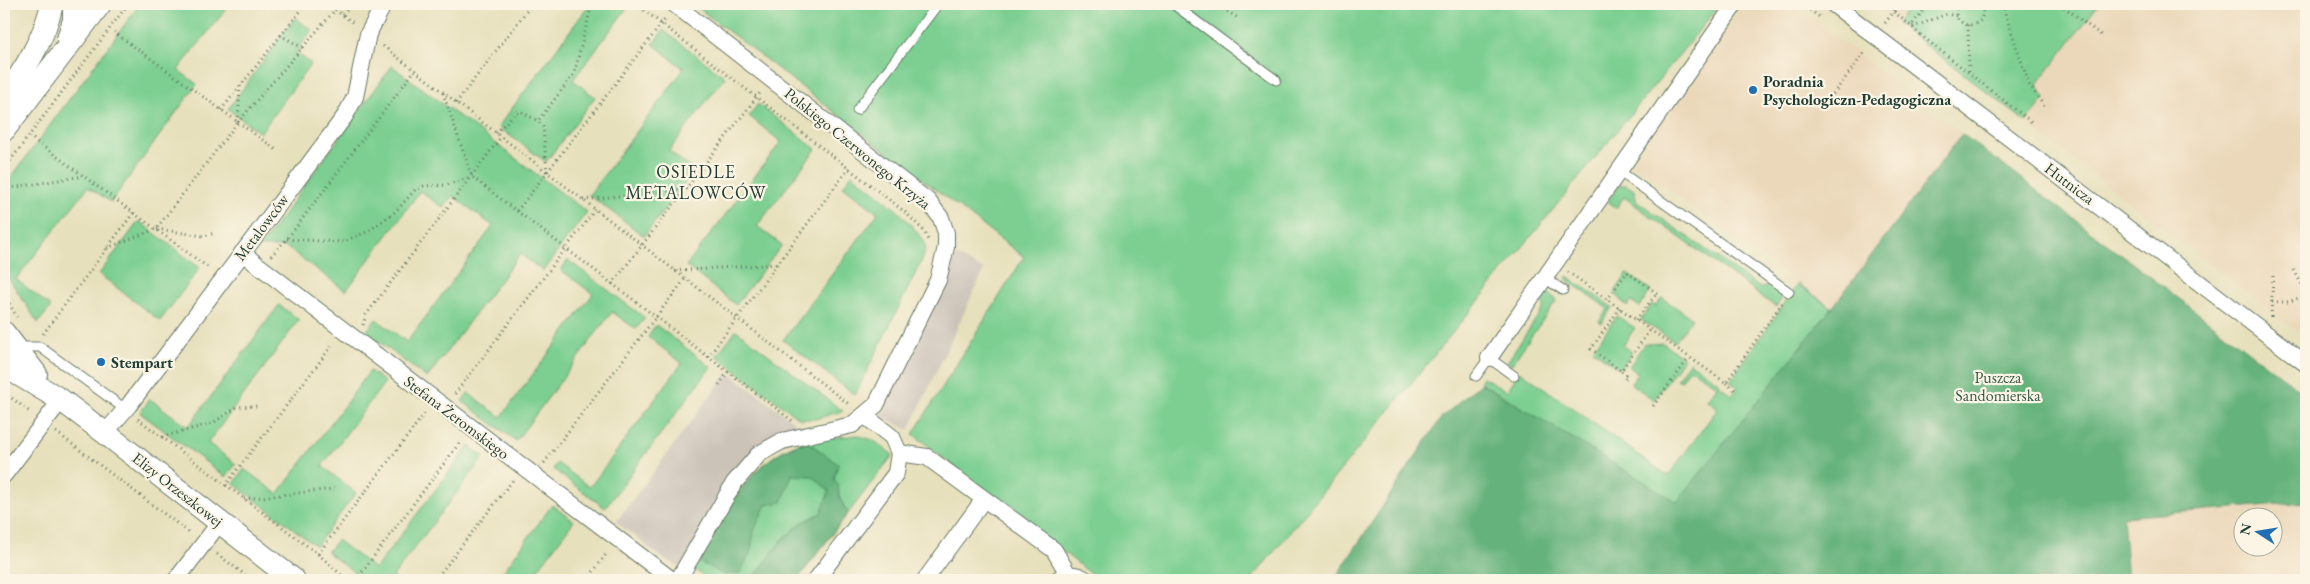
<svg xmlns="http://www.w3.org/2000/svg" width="2310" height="584" viewBox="0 0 2310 584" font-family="'EB Garamond',serif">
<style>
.built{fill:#ebd8ba;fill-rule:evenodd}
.industrial{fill:#cbc3b8}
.green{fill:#7ccf91;stroke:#4e8662}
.forest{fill:#65b27b;stroke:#427858}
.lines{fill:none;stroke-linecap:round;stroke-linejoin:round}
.lane-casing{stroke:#657664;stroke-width:11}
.street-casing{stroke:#657664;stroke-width:18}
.secondary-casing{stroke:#657664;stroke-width:24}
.path{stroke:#657664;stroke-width:3;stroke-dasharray:1 4;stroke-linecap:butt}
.lane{stroke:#fff;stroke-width:9}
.street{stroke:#fff;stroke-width:16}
.secondary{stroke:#fff;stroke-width:22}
.poi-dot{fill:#1f6fb2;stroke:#fcf5e5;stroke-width:2}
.labels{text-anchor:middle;stroke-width:4.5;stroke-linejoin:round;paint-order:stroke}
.poi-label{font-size:16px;font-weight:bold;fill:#1f3d34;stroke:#fcf5e5;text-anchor:start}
.street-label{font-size:16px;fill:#1f3d34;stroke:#fcf5e5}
.park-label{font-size:16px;fill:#325a47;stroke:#fcf5e5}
.neighbourhood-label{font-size:18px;letter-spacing:1px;fill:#1f3d34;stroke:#fcf5e5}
</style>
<rect width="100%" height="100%" fill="#fcf5e5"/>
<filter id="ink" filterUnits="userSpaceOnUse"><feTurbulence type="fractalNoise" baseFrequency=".02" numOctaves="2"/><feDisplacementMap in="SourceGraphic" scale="10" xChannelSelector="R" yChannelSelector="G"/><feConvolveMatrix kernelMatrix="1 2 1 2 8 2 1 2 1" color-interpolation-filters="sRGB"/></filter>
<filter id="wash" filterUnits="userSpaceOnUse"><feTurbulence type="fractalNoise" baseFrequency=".0096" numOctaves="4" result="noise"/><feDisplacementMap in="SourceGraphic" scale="20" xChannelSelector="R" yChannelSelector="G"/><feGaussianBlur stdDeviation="1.12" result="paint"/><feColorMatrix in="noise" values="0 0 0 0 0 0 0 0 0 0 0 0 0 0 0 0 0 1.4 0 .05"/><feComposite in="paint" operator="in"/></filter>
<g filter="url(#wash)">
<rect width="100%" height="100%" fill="#e7e0bc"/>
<g class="built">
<path d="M1743 4H1793L1962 134 1832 308 1633 164Z"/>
<path d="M1871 4H2306V330L2295 329Z"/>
<path d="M2306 502V580H2128L2122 517ZM2242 516H2272V546H2242Z"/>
</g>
<g class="industrial">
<path d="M956 256 984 270 909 430 881 416Z"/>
<path d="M728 372 810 434 759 454 685 569 665 560 616 522Z"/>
</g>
<g class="green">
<path d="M140 4H230L178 70 197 84 111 202 88 187 16 279 51 307 38 323 4 271V187Z"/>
<path d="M590 4H630L573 80 595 97 546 162 498 127Z"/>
<path d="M693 4H1705L1715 11 1251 580H1099L913 434 1024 257Z"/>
<path d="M1912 4H2099L2037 85 2045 99 2026 122 1897 23Z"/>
<path d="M295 18 312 30 296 52 311 64 260 133 228 109Z"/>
<path d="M663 30 725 77 669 151 694 171 644 236 589 195 684 69 653 44Z"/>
<path d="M392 66 587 212 543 271 520 254 427 378 366 332 376 319 407 342 493 226 453 196 444 208 420 191 346 291 286 247H260Z"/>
<path d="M758 104 816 149 757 226 782 245 736 305 686 266 781 142 749 116Z"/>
<path d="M852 174C879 196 910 215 926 247L923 258 855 395 783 340 878 213 843 186Z"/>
<path d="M1620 185H1626L1634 190 1637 201 1760 288 1770 286 1784 295 1776 307 1624 197 1616 208 1608 201Z"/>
<path d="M139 221 200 268 160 321 99 274Z"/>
<path d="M568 260 645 318 636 329 612 312 516 441 462 401 468 393 501 417 593 294 561 270Z"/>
<path d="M1627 274 1651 290 1640 307 1631 301 1627 307 1615 292Z"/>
<path d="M1567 276 1612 307 1602 323 1599 321 1608 309 1567 280Z"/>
<path d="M1798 284 1832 308 1677 503 1480 382 1483 377 1507 391 1520 371 1668 476 1718 408 1707 400 1717 386 1690 368 1681 381 1677 379 1689 362 1720 383 1719 385 1732 395 1738 387 1730 381Z"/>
<path d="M1546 292 1557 300 1511 365 1507 362 1544 307 1541 295Z"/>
<path d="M1662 298 1692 318 1675 342 1641 320 1652 304 1656 306Z"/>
<path d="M279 305 299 320 208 443 236 464 226 477 140 413 150 399 188 427Z"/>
<path d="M1617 316 1635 328 1623 345 1632 352 1620 369 1593 350Z"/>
<path d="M656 325 711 367 605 508 553 469 557 463 590 487 682 363 648 337Z"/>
<path d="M736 330 843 411 815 419H800L716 356Z"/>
<path d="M1663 343 1684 358 1654 400 1631 384 1638 373 1629 367 1644 344Z"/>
<path d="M370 371 385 382 322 466 356 493 316 546 234 484 244 469 278 494Z"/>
<path d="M857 435 873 440 893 455 797 580H709L692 568C719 524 743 468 792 446 811 437 836 438 857 435Z"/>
<path d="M469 446 484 457 393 576 397 580H364L327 552 337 540 375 569Z"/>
<path d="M552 505 574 521 530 580H497Z"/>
</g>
<g class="forest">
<path d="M1962 134 2306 395V502L2123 517 2128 580H1334L1441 418 1481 383 1677 502 1832 308 1798 284 1832 308Z"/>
<path d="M808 442 838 464 834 479 838 485 840 499 848 513 797 580H752L782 540 801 523 821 513 829 491 813 476 792 475 782 502 766 505 754 531 751 551 740 573 725 575 697 561C725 516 750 454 808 442Z"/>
</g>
</g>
<g filter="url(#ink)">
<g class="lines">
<g class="lane-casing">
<g id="lane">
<path d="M1173 4 1276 80"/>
<path d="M857 110 938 4"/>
<path d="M1619 171 1789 292"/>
<path d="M1544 278 1563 290"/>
<path d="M18 347H40L125 409"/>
<path d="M1476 376 1489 358 1514 376"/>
</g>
</g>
<g class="street-casing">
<g id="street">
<path d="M674 4 928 201 941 218 946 233V247L938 280 876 405 852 425 782 441 759 454 734 483 678 580"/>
<path d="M1833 4 2306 364"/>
<path d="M242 253 672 580"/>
<path d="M1489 358 1735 4"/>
<path d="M105 433 129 405 345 116 355 97 368 34 384 4"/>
<path d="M899 453 927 457 1054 550 1068 574"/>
<path d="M4 475 61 400"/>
<path d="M176 580 220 522"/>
<path d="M816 580 896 473 899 453 892 437 865 416"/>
<path d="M925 580 984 499"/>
<path d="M1057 580C1067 573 1077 573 1086 580"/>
</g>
</g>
<g class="secondary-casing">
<g id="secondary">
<path d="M68 39 74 20V4"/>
<path d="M4 99C25 69 44 40 52 4"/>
<path d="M4 130 100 4"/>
<path d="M4 333 36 374"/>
<path d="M4 360 16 373 61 400 105 433 294 580"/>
</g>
</g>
<g class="path">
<path d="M327 4 355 24"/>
<path d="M636 4 905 212 924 231 928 240"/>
<path d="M1214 4 1240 19"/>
<path d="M1802 4 1822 19"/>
<path d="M1957 4 1956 16C1962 26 1971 28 1981 20L1983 13 1981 4"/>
<path d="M2002 4 2029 84 2046 109"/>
<path d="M2060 4 2101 35"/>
<path d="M1983 8 1999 4"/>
<path d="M1894 12 1911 26 1928 4"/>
<path d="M343 15 351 4"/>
<path d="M1956 16 1947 14 1916 26H1911L1918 33 2034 124"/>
<path d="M1885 23 1900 4"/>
<path d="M1968 25 1969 73"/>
<path d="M280 35 303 48"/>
<path d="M383 46 850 405"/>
<path d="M240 86 238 122 335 10"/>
<path d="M443 93 472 177 794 422"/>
<path d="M456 103 532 4"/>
<path d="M1824 106 1865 52"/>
<path d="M221 110 306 4"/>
<path d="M238 122 278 151"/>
<path d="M496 133 516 112H522L538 121"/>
<path d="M33 139 210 269"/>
<path d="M4 169 128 4"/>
<path d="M547 172 543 127 538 121 574 74 592 4"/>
<path d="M4 189 83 176"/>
<path d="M583 200 686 189"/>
<path d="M517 211 666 18"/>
<path d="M157 229 204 236 215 233"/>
<path d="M287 239 342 242 367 232 395 212 415 190 424 186 446 185 471 177"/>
<path d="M107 248 156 229 238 122 114 32"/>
<path d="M271 256 287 239 415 70"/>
<path d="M2294 270 2306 292"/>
<path d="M675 271 778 264"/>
<path d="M1568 272 1726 383 1782 303"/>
<path d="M612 284 760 93"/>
<path d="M4 295 17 317"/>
<path d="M1607 300 1627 272 1657 293"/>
<path d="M2272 302H2288L2306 295"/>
<path d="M1620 308 1591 349 1621 371"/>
<path d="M2271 317 2273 276"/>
<path d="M1636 320 1657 293"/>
<path d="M363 325 366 315 501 137"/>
<path d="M43 334 134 212"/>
<path d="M708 357 849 168"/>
<path d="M1625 379 1627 375 1621 371 1650 330"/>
<path d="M1726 383 1735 390"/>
<path d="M719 385 728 372"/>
<path d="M4 392 31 413"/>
<path d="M455 394 595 210"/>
<path d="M1653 406 1689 358"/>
<path d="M138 419 318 554 347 580"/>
<path d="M56 432 191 534"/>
<path d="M162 437 213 423 237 407 258 406"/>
<path d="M544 463 685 279"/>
<path d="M225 486 334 343"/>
<path d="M244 499 334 489"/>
<path d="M217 554 252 580"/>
<path d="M318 554 425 413"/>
<path d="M356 580 461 441"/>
<path d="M435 580 513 480"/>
<path d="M587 580 607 553"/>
</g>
<use href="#lane" class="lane"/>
<use href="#street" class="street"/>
<use href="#secondary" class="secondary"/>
</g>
</g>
<g class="poi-dot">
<circle cx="1753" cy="90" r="5"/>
<circle cx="101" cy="362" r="5"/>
</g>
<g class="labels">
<g class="poi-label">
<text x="1763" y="87">Poradnia<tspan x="1763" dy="18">Psychologiczn-Pedagogiczna</tspan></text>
<text x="111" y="368">Stempart</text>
</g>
<g class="street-label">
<text transform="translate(858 148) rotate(39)" y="6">Polskiego Czerwonego Krzyża</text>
<text transform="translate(2070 183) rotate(37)" y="6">Hutnicza</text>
<text transform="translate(261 227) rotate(-53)" y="6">Metalowców</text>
<text transform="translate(457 417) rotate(37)" y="6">Stefana Żeromskiego</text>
<text transform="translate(178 489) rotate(38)" y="6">Elizy Orzeszkowej</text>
</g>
<g class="park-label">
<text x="1998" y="383">Puszcza<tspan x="1998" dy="18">Sandomierska</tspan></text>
</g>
<g class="neighbourhood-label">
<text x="696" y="178">OSIEDLE<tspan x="696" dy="21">METALOWCÓW</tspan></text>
</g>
</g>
<rect width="2310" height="584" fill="none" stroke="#fcf5e5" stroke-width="20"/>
<g transform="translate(2258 532) rotate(282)"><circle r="24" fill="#fcf5e5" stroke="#a4ab9e"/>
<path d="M0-4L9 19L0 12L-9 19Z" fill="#1f6fb2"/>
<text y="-8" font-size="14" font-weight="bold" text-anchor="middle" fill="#1f3d34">N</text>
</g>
</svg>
